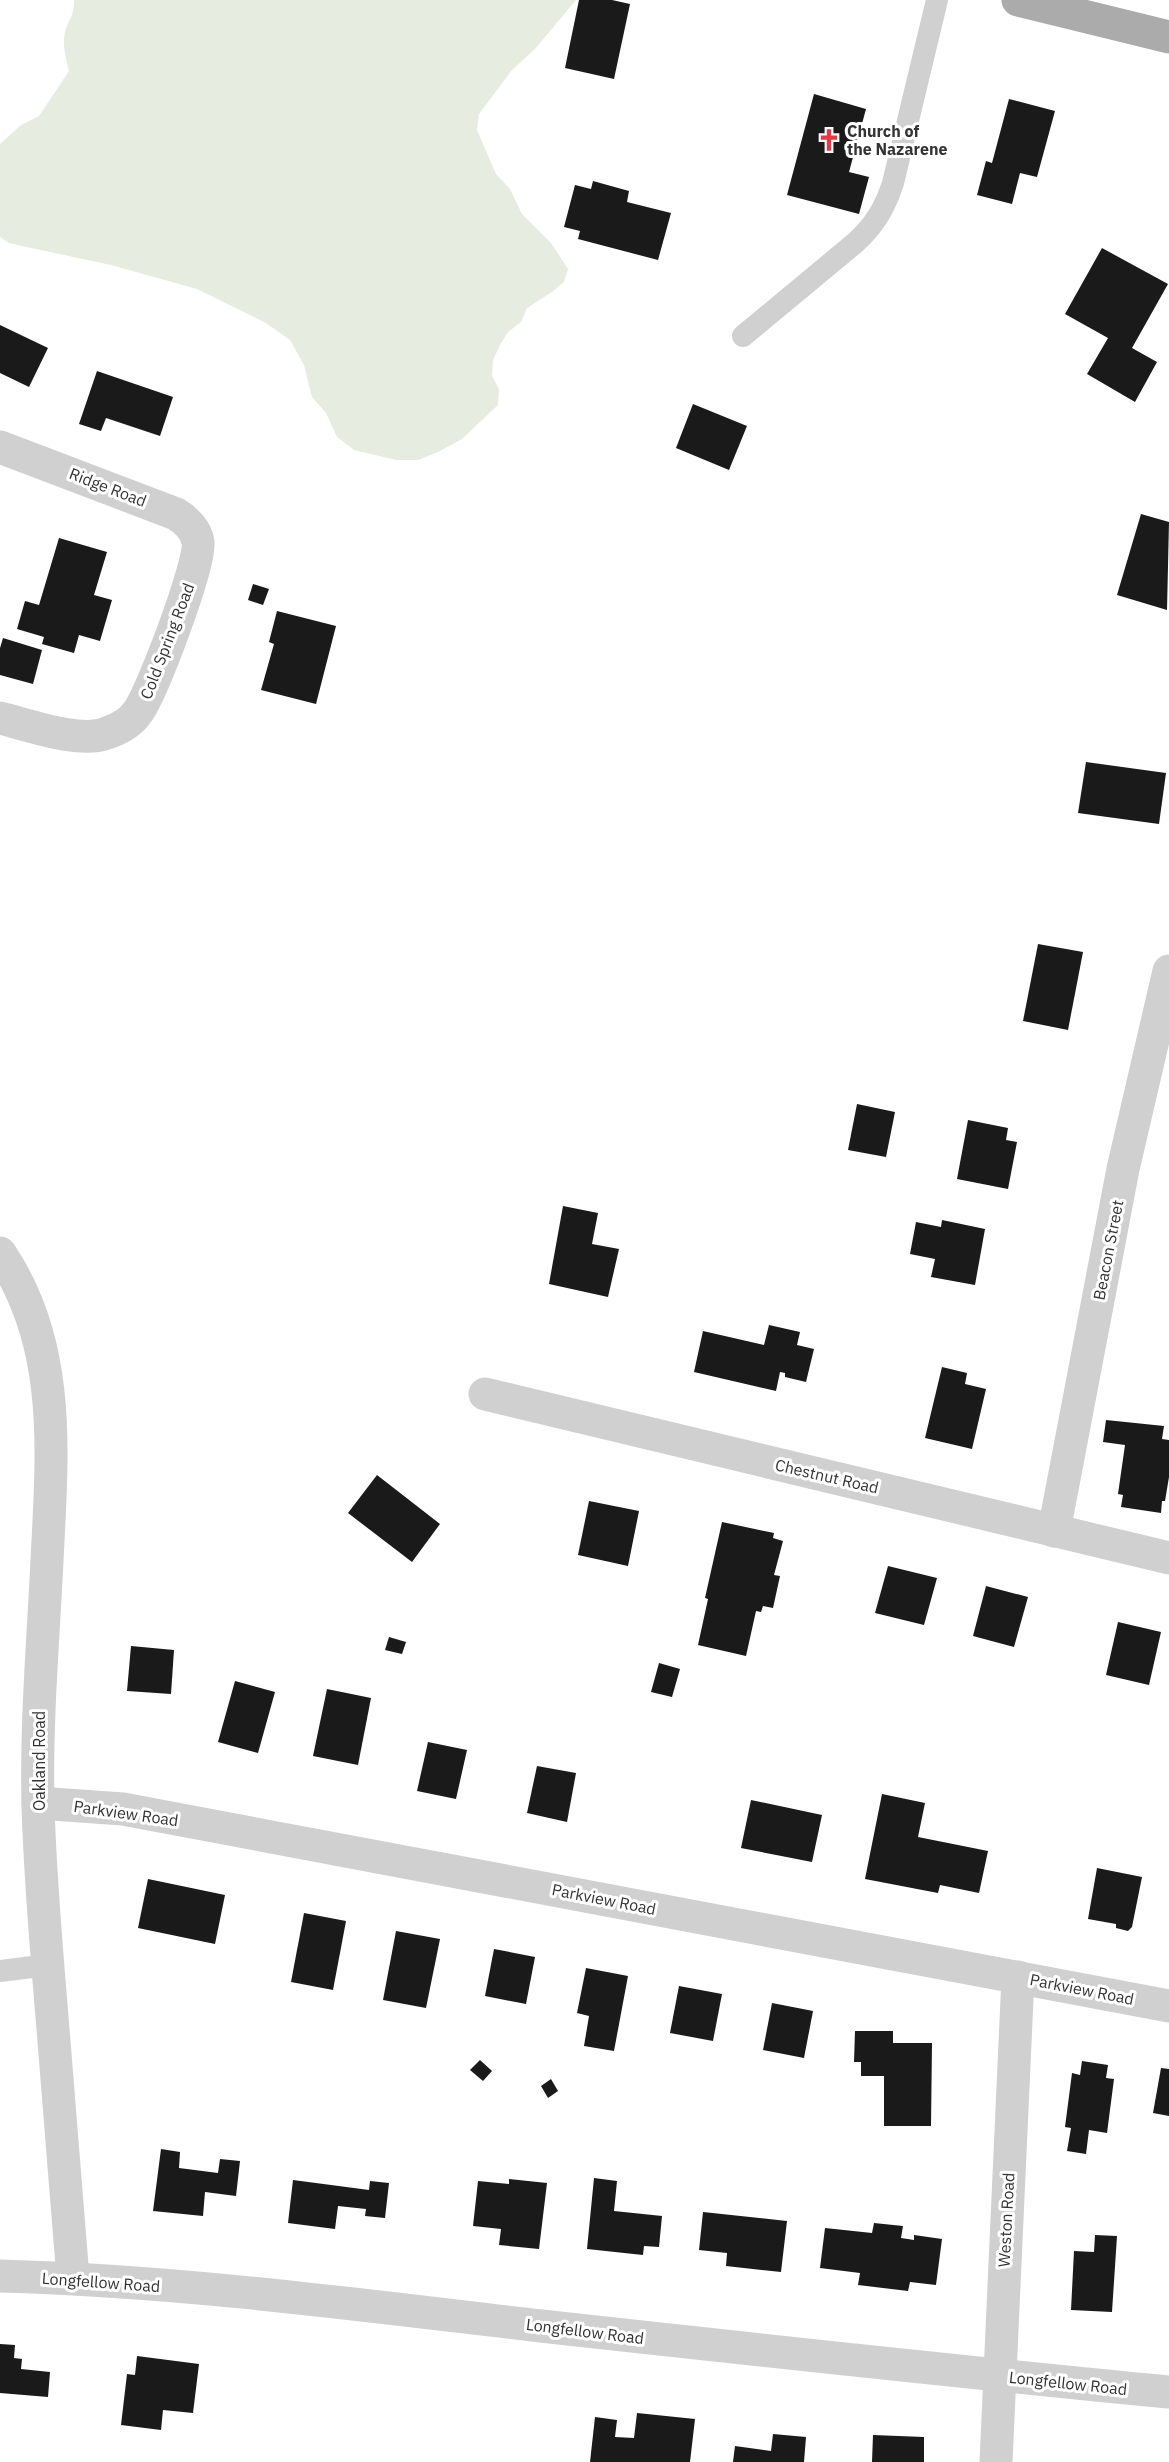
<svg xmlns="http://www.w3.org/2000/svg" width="1169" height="2462" viewBox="0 0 1169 2462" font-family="'IBM Plex Sans',sans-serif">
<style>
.green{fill:#e6ecdf}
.building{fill:#1a1a1a}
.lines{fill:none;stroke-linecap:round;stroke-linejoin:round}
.lane{stroke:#d0d0d0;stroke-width:22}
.street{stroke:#d0d0d0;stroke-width:33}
.primary{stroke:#ababab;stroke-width:33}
.labels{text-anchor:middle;stroke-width:6;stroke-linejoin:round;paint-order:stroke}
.poi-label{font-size:16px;font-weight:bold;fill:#333;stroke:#fff;text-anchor:start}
.street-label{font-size:16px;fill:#333;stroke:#fff}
</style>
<rect width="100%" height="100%" fill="#fff"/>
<path class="green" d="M74 0H576L535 49 512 70 479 114 477 130 496 174 510 189 522 214 551 243 568 269 564 282 552 292 527 308 521 322 508 332 500 345 493 360 492 376 499 389 498 405 462 439 438 452 418 460H396L354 450 337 437 326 413 312 397 304 365 290 340 266 323 197 289 111 265 22 246 9 243 0 237V144L21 125 39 116 69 71C66 59 62 44 65 32 69 18 74 17 74 0Z"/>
<g class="building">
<path d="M579 0H612L630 4 614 79 565 68Z"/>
<path d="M814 94 866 109 849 172 869 177 859 214 787 195Z"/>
<path d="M1009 99 1055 111 1037 177 1020 173 1012 204 977 195 986 161 992 163Z"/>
<path d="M593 181 629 191 627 202 671 213 658 260 578 239 580 231 564 227 575 185 591 189Z"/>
<path d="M1102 248 1168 284 1132 348 1157 362 1135 402 1087 374 1108 338 1065 314Z"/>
<path d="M0 325 48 348 29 387 0 373Z"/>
<path d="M97 371 173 397 160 436 106 418 101 431 79 424Z"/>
<path d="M693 404 747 426 729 470 676 448Z"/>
<path d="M1141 514 1169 522 1167 610 1117 595Z"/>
<path d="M59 538 107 552 94 595 112 600 100 641 79 635 74 653 42 644 44 637 17 629 25 601 39 605Z"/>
<path d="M253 584 269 589 263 605 248 600Z"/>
<path d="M277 611 336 626 316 704 261 690 274 644 269 642Z"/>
<path d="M3 638 42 650 33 684 0 675V648Z"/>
<path d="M1086 762 1166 773 1159 824 1078 813Z"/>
<path d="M1038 944 1083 952 1068 1030 1023 1021Z"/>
<path d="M857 1104 895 1112 886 1157 848 1150Z"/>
<path d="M968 1120 1008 1128 1006 1140 1017 1142 1008 1189 957 1179Z"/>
<path d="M563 1206 598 1213 592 1244 619 1249 608 1297 549 1284Z"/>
<path d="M942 1220 985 1229 975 1285 931 1277 935 1259 910 1254 916 1222 941 1227Z"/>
<path d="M769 1325 800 1332 797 1345 814 1349 806 1382 785 1377V1373L780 1372 776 1391 694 1372 703 1331 764 1345Z"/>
<path d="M942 1367 967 1373 965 1384 986 1389 972 1449 925 1438Z"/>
<path d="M1106 1420 1164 1426 1162 1439 1169 1440V1477L1165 1501H1162L1161 1513 1121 1507 1123 1495 1118 1494 1125 1445 1103 1442Z"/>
<path d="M377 1475 440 1524 412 1562 348 1513Z"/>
<path d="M589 1501 639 1511 628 1566 578 1555Z"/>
<path d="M722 1522 774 1533 773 1538 783 1541 774 1575 780 1576 773 1608 763 1606 761 1612 756 1611 746 1656 698 1645 708 1599 705 1598Z"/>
<path d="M888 1566 937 1578 924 1625 875 1613Z"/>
<path d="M986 1586 1028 1597 1014 1647 973 1636Z"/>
<path d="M1118 1622 1161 1632 1149 1685 1106 1675Z"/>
<path d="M389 1637 406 1642 402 1654 385 1650Z"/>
<path d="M131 1646 174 1650 171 1694 127 1691Z"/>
<path d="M659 1663 680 1669 672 1697 651 1692Z"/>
<path d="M235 1681 275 1692 258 1753 218 1742Z"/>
<path d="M327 1689 371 1698 358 1765 313 1756Z"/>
<path d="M428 1742 467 1750 456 1799 417 1791Z"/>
<path d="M537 1766 576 1773 567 1822 527 1813Z"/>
<path d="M882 1794 925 1803 918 1837 988 1851 979 1893 940 1885 938 1893 865 1879Z"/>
<path d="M751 1800 822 1815 812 1862 741 1848Z"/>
<path d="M1097 1868 1142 1877 1132 1927 1128 1931 1116 1928V1924L1088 1919Z"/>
<path d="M148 1879 225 1895 215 1944 138 1928Z"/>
<path d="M304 1913 346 1921 333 1990 291 1982Z"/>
<path d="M396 1931 440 1939 426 2008 383 2000Z"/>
<path d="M494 1949 535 1957 526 2004 485 1996Z"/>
<path d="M586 1968 628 1976 614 2051 584 2046 589 2016 577 2013Z"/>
<path d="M679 1986 722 1994 713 2041 670 2033Z"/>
<path d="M772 2003 813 2011 804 2058 763 2050Z"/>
<path d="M855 2031H893V2043H932L931 2126H884V2076H861V2062H854Z"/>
<path d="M480 2060 492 2071 483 2081 470 2070Z"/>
<path d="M1082 2061 1108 2065 1106 2078 1114 2079 1107 2133 1089 2130 1086 2154 1067 2151 1071 2128 1065 2127 1072 2073 1080 2075Z"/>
<path d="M1161 2068 1169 2069V2116L1153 2113Z"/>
<path d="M551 2079 558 2091 548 2098 541 2086Z"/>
<path d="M161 2149 180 2152 179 2168 218 2173 220 2159 240 2161 236 2196 205 2192 203 2216 153 2211Z"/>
<path d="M594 2178 617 2181 614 2211 662 2216 659 2247 644 2246 643 2255 587 2249Z"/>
<path d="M509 2179 547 2183 539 2249 499 2245 501 2229 473 2226 478 2181 509 2184Z"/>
<path d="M293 2180 369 2190 370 2181 389 2183 385 2218 365 2216 366 2209 338 2206 335 2229 288 2223Z"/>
<path d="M703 2212 787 2221 781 2272 726 2266 727 2253 699 2250Z"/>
<path d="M874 2223 903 2226 901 2238 914 2240V2235L942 2239 936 2285 910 2282 908 2291 858 2285 860 2273 820 2268 825 2228 872 2233Z"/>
<path d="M1095 2235 1117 2236 1112 2312 1071 2310 1074 2251 1094 2252Z"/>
<path d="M0 2344 15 2345 14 2358 22 2359 21 2369 50 2372 48 2397 0 2393Z"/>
<path d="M137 2356 199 2364 193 2413 163 2410 161 2430 121 2425 127 2374 135 2375Z"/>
<path d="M637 2413 695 2419 690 2462H590L595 2417 617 2420 615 2437 634 2438Z"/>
<path d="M773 2434 806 2437 804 2462H733L735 2446 771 2451Z"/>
<path d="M873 2435 924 2437V2462H872Z"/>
</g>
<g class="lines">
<g class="lane">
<path d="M743 336 855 243C874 226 885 208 893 183L937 0"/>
<path d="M0 1971 48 1965"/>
</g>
<g class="street">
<path d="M0 447 176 514C186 520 196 530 198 542 202 561 151 696 137 713 130 723 119 729 107 733 80 744 29 725 0 718"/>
<path d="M0 1253C63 1346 52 1455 47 1561 43 1642 36 1724 38 1805 40 1880 47 1955 53 2029 60 2112 66 2195 73 2278"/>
<path d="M485 1394 1169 1558"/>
<path d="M1054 1531 1123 1169 1169 971"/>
<path d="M38 1803 123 1809 1169 2006"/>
<path d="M0 2276C181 2281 361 2305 541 2326 750 2349 959 2372 1169 2392"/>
<path d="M996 2462 1018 1977"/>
</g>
<path class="primary" d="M1018 0 1169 37"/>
</g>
<defs>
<g id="church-bare" transform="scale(1.8)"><path d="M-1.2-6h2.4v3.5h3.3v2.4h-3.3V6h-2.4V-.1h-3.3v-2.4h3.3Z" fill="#e63946" stroke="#fff" stroke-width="2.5" paint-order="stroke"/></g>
</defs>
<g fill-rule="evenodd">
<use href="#church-bare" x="829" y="140"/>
</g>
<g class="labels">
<g class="poi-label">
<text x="847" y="137">Church of<tspan x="847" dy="18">the Nazarene</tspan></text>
</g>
<g class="street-label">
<text transform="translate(108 487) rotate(21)" y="6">Ridge Road</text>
<text transform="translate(167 641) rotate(-69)" y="6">Cold Spring Road</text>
<text transform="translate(1108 1250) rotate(-79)" y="6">Beacon Street</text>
<text transform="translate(827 1476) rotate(13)" y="6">Chestnut Road</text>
<text transform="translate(39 1761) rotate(-90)" y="6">Oakland Road</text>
<text transform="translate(126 1813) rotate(8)" y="6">Parkview Road</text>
<text transform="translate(604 1899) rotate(11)" y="6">Parkview Road</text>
<text transform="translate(1082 1989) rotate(11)" y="6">Parkview Road</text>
<text transform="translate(1006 2220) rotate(-87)" y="6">Weston Road</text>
<text transform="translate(101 2282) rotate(4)" y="6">Longfellow Road</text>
<text transform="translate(585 2331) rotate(7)" y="6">Longfellow Road</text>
<text transform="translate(1068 2383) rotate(6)" y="6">Longfellow Road</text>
</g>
</g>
</svg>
